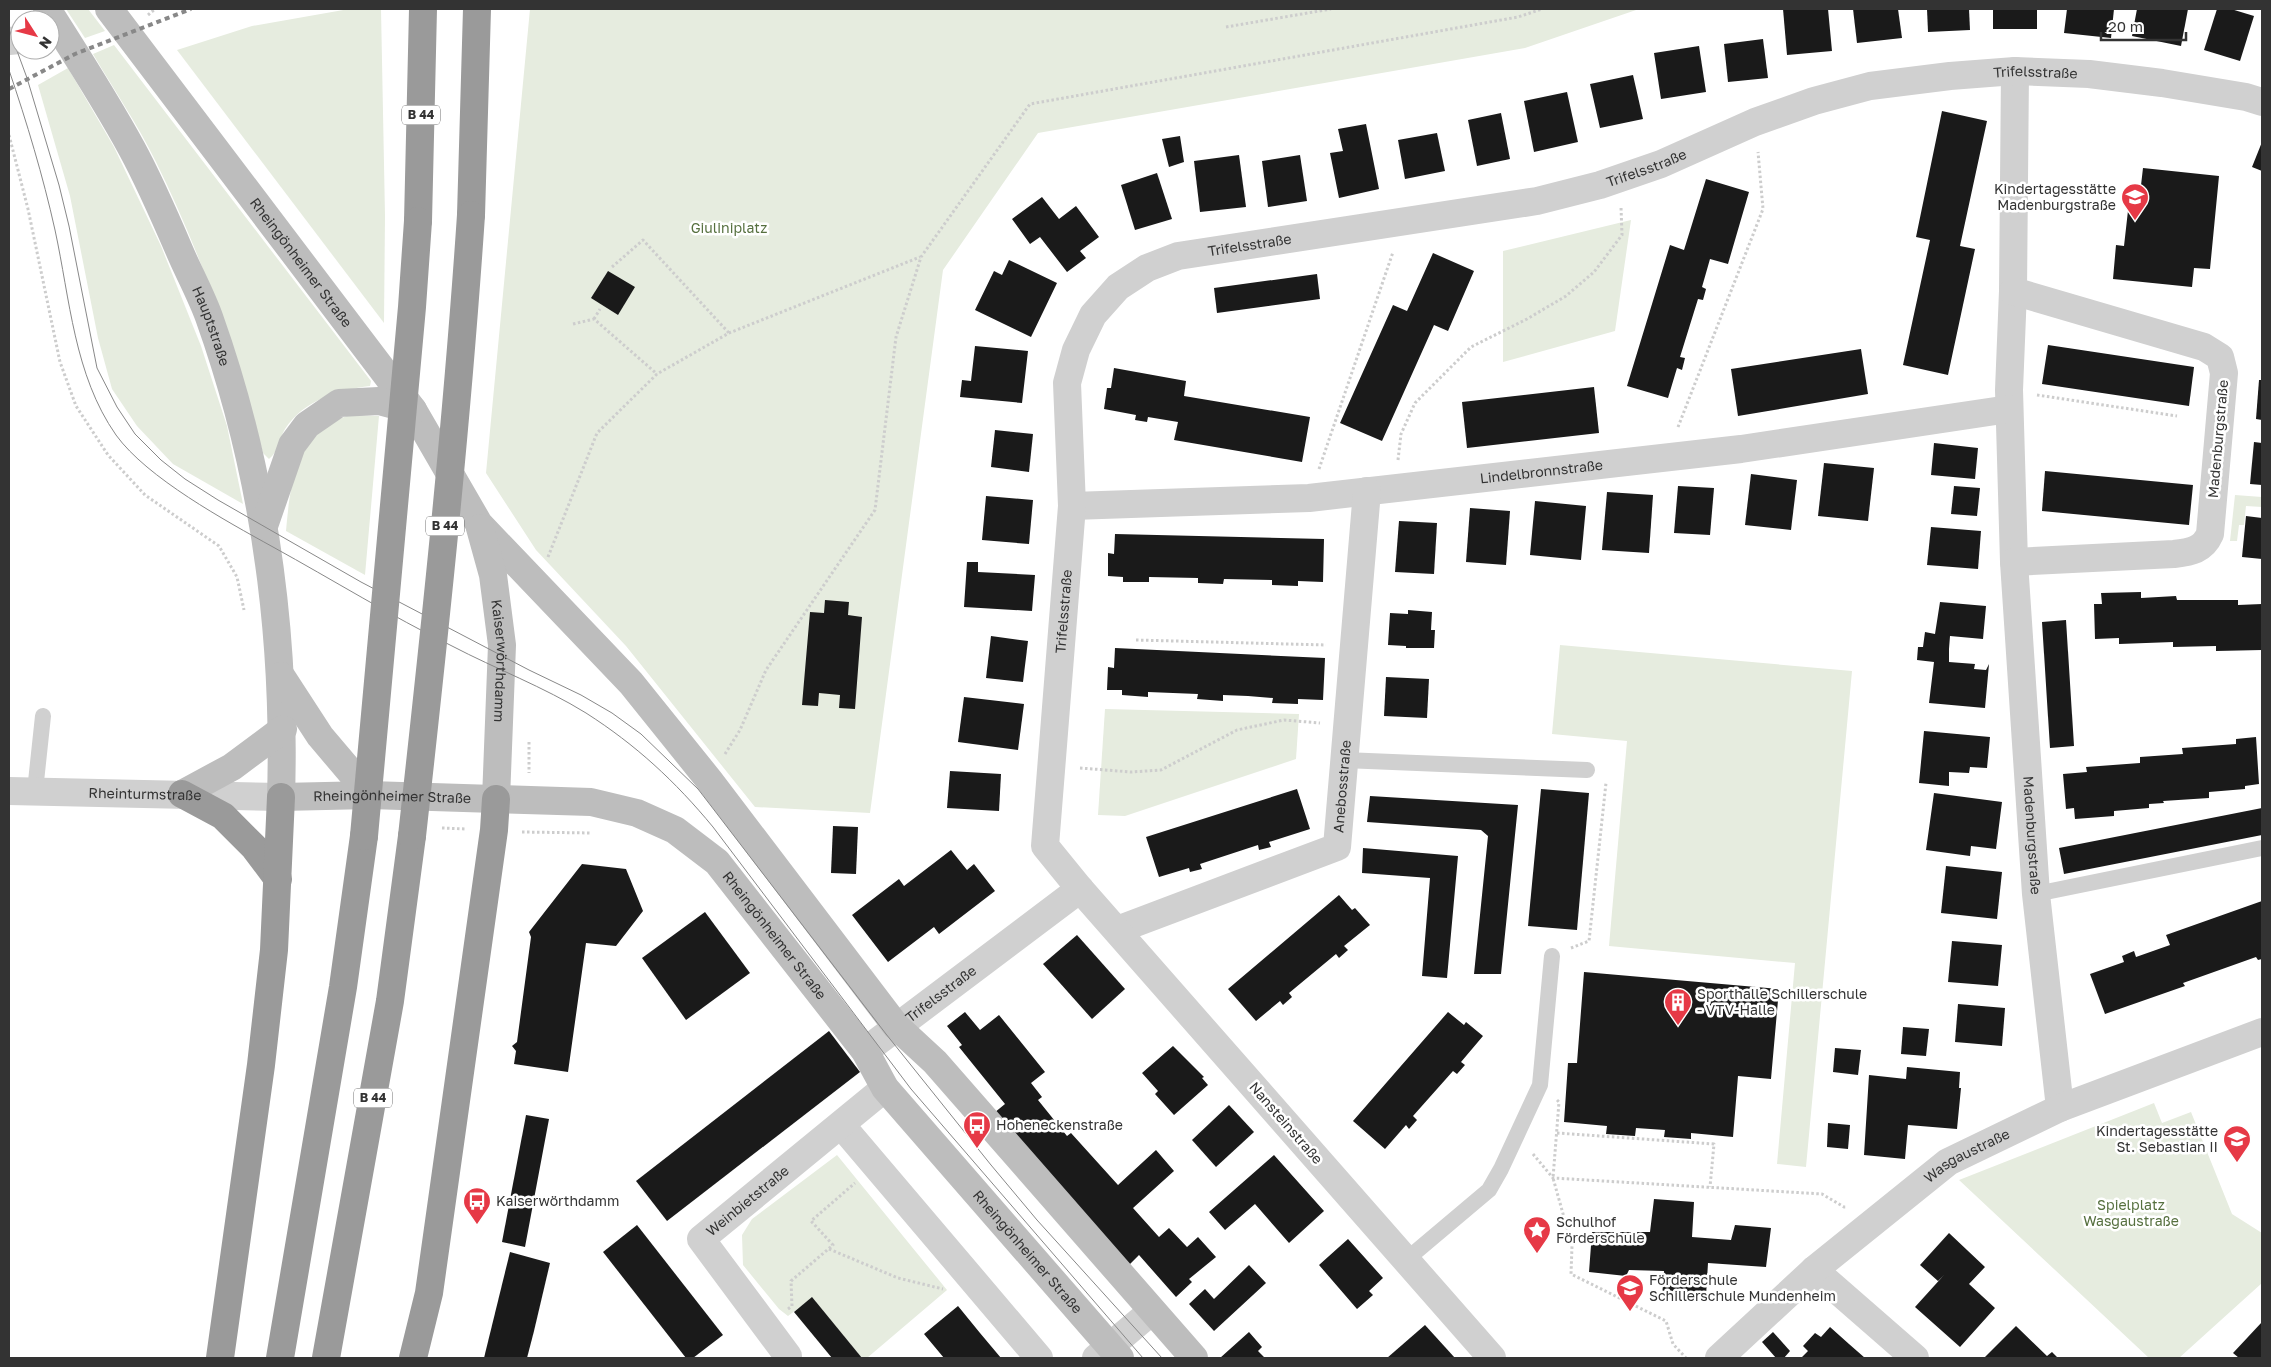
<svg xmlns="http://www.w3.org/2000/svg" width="2271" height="1367" viewBox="0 0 2271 1367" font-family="'Golos Text',sans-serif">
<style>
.green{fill:#e6ecdf}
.building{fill:#1a1a1a}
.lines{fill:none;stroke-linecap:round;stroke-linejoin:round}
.path{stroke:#cdcdcd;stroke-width:3;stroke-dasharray:2.5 2.5;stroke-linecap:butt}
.lane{stroke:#d0d0d0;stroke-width:16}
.street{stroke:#d0d0d0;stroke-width:28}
.secondary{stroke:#bdbdbd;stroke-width:28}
.highway{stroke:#9a9a9a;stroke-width:28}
.tram{stroke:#888;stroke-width:1}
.rail{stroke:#888;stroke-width:4;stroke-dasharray:5 4;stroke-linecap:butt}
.highway-bridge{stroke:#9a9a9a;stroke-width:28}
.labels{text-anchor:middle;stroke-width:5;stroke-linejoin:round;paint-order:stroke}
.shield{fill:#fff;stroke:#707070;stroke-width:1}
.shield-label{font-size:12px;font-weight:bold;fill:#333}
.street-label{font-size:14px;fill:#333;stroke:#fff}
.poi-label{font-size:14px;fill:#333;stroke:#fff;text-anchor:start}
.park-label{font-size:14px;fill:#56703f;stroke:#fff}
</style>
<rect width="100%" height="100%" fill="#fff"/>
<g class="green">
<path d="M66 9H88L105 31 85 38Z"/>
<path d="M349 9H381L385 216 384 323 177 50 252 26Z"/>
<path d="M530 9H1639L1525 48 1038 133 943 270 870 813 755 807 626 646 536 550 486 473Z"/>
<path d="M114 45 371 381 370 386C338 390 304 400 285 429 279 439 279 451 269 459L263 453C235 353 202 255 156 162 138 125 114 90 93 54Z"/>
<path d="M68 68 114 147 161 246 201 346 227 426 243 504 173 464 137 426 112 389 98 338 70 196 38 85Z"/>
<path d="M1631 220 1615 331 1503 362V251Z"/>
<path d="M349 415 379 416 365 575 286 531C289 498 293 453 320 429 328 423 340 419 349 415Z"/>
<path d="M2235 495 2262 497V507L2246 506 2244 525H2239L2237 541H2230Z"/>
<path d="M1560 645 1852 671 1806 1167 1777 1164 1795 963 1609 946 1627 741 1552 734Z"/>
<path d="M1105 709 1299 714 1296 759 1125 816 1098 815Z"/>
<path d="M2154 1103 2162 1123 2191 1112 2232 1214 2262 1233V1283L2179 1358H2149L1959 1180Z"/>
<path d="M837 1155 947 1290 867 1358H862L812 1298 788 1316 779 1309 743 1265 742 1235 752 1219Z"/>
</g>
<g class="building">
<path d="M1783 9H1828L1832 51 1787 55Z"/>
<path d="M1853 9H1898L1902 38 1857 43Z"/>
<path d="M1927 9H1969L1970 30 1928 32Z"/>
<rect x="1993" y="9" width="44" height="20"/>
<path d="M2067 9H2114L2111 38 2064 33Z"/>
<path d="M2137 9H2188L2181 46 2132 36Z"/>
<path d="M2217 9H2231L2254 16 2240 61 2204 50Z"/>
<path d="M1763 39 1768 78 1728 82 1724 44Z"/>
<path d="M1699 46 1706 92 1661 99 1654 53Z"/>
<path d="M1633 75 1643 119 1600 128 1590 84Z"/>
<path d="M1567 92 1578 142 1534 152 1524 101Z"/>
<path d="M1942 111 1987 121 1960 246 1975 249 1948 375 1903 365 1930 240 1916 237Z"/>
<path d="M1501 113 1510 159 1477 166 1468 120Z"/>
<path d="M1366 124 1379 189 1339 198 1330 153 1343 151 1338 129Z"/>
<path d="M1437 133 1445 171 1405 179 1398 140Z"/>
<path d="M1180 136 1184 162 1169 167 1162 139Z"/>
<path d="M2262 142V171L2252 167Z"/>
<path d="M1239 155 1246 207 1200 212 1194 161Z"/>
<path d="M1300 155 1307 201 1268 207 1262 161Z"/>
<path d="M2143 168 2219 176 2210 269 2194 268 2192 287 2113 279 2116 245 2124 246 2130 193 2140 194Z"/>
<path d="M1157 173 1172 219 1135 230 1121 185Z"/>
<path d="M1706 179 1749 192 1728 264 1710 259 1702 287 1706 289 1703 300 1698 299 1680 357 1685 358 1682 370 1677 368 1668 398 1627 386 1670 245 1684 250Z"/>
<path d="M1042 197 1059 219 1076 206 1099 237 1080 251 1086 258 1067 272 1040 237 1030 244 1012 219Z"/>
<path d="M1433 253 1474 271 1448 331 1434 325 1382 441 1340 423 1393 305 1407 311Z"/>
<path d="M1009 260 1057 283 1031 337 975 310 994 271 1002 275Z"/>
<path d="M608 271 635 287 618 315 591 298Z"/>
<path d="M1317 274 1320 299 1217 313 1214 288Z"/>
<path d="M2048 345 2194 367 2189 406 2042 384Z"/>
<path d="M975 346 1028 351 1022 403 960 397 962 380 971 381Z"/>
<path d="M1861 349 1868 394 1738 416 1731 369Z"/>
<path d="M1114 368 1186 381 1184 396 1310 417 1302 462 1174 440 1178 422 1148 417 1147 422 1135 420 1136 415 1104 409 1107 388H1111Z"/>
<path d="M2259 380H2262V420L2256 419Z"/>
<path d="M1594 387 1599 433 1467 448 1462 402Z"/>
<path d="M995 430 1033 434 1029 472 991 467Z"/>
<path d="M2254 442 2262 443V485L2250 484Z"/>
<path d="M1934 443 1978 448 1975 479 1931 475Z"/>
<path d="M1824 463 1874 468 1868 521 1818 516Z"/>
<path d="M2045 471 2193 485 2189 525 2042 511Z"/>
<path d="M1751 474 1797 480 1791 530 1745 525Z"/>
<path d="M1678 486 1714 488 1710 535 1674 533Z"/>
<path d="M1954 486 1980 488 1977 516 1951 514Z"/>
<path d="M1607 492 1653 495 1649 553 1602 550Z"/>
<path d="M986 496 1033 500 1029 544 982 540Z"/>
<path d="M1535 501 1586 506 1581 560 1530 555Z"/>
<path d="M1470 508 1510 511 1506 565 1466 562Z"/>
<path d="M2246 516 2262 518V559L2242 557Z"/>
<path d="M1399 521 1437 523 1434 574 1395 572Z"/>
<path d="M1931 527 1981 531 1978 569 1927 565Z"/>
<path d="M1115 534 1324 539 1323 582 1298 581V586L1272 585V580L1224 579 1223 584 1198 583V578L1149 577V582H1123V577L1108 576V553L1114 554Z"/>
<path d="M967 562H978V572L1035 575 1032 611 964 607Z"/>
<path d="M2141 592V598L2176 596 2177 600H2238V605L2262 604V650L2216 651V646L2173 647V642L2119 644V638L2095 639 2094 604H2102L2101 593Z"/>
<path d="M825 600 849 602 848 615 862 617 855 709 839 708 840 695 819 693 818 706 802 705 810 612 824 613Z"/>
<path d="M1940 602 1986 606 1983 639 1950 636 1949 649V662L1975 664 1974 669 1986 670 1989 664 1985 708 1929 703 1934 662 1917 660 1918 647H1923L1925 632 1935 634Z"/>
<path d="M1408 610 1432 612 1431 630H1435L1434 648H1406V646L1388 645 1390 613 1408 614Z"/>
<path d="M2066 620 2074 746 2050 748 2042 622Z"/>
<path d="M991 636 1028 641 1023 682 986 678Z"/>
<path d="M1115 648 1325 658 1323 700 1298 699V704L1272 703 1273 698 1248 696 1223 695V701L1197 699 1198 694 1148 692V697L1122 695V690H1107L1108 667 1114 668Z"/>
<path d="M1386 677 1429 679 1427 718 1384 716Z"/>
<path d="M964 697 1024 704 1018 750 958 742Z"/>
<path d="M1924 731 1990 737 1987 768 1970 767 1969 773 1949 772V786L1919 783Z"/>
<path d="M2256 737 2259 784 2245 786V789L2209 792V798L2163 801 2164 803 2149 804V808L2114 811V816L2075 819 2074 808 2066 809 2063 774 2087 772 2086 767 2140 763V757L2183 754 2182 748 2236 744V739Z"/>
<path d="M950 771 1001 774 999 811 947 808Z"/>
<path d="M1297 789 1310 829 1269 842 1271 847 1259 850 1258 845 1200 864 1202 869 1190 872 1189 868 1159 877 1146 837Z"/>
<path d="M1541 789 1589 793 1577 930 1528 926Z"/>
<path d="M1934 793 2002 802 1996 849 1971 846 1970 856 1926 850Z"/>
<path d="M1370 796 1518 805 1501 974H1474L1488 836 1481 830 1367 822Z"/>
<path d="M2262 808V835L2064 874 2059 848Z"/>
<path d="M833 826 858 827 856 874 831 873Z"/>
<path d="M1363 848 1458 856 1447 978 1422 976 1430 878 1362 873Z"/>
<path d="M951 850 967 870 974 864 995 891 939 934 934 927 888 962 852 915 899 879 904 886Z"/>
<path d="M582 864 626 869 643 911 616 946 586 943 568 1072 514 1064 516 1051 512 1046 517 1042 531 937 529 932Z"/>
<path d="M1946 866 2002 872 1997 919 1941 913Z"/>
<path d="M1339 895 1352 910 1355 908 1370 925 1344 946 1348 950 1339 958 1336 954 1289 993 1292 997 1283 1005 1280 1001 1256 1021 1228 989Z"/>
<path d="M2262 901V959L2258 960 2256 957 2183 983 2185 986 2105 1014 2090 974 2124 962 2122 956 2134 951 2136 957 2170 945 2166 935Z"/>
<path d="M705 912 750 973 686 1020 642 958Z"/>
<path d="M1077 935 1125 989 1092 1019 1043 964Z"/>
<path d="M1952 941 2002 945 1998 986 1948 982Z"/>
<path d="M1584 972 1779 989 1771 1079 1738 1076 1733 1137 1691 1133V1139L1664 1137 1665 1130 1636 1128 1635 1136 1606 1134 1607 1126 1564 1122 1568 1063H1577Z"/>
<path d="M1958 1004 2005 1008 2002 1046 1955 1042Z"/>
<path d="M965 1012 980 1030 999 1015 1045 1072 1031 1083 1042 1097 1038 1100 1067 1136 1071 1133 1118 1185 1156 1150 1174 1171 1133 1208 1159 1237 1169 1228 1187 1247 1198 1237 1216 1257 1189 1279 1192 1282 1176 1297 1139 1255 1128 1266 994 1113 1005 1104 959 1047 962 1045 947 1026Z"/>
<path d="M1448 1012 1464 1025 1466 1022 1483 1036 1461 1062 1465 1065 1457 1074 1453 1071 1413 1116 1417 1120 1409 1129 1406 1125 1385 1149 1353 1121Z"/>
<path d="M1903 1027 1929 1029 1926 1056 1901 1054Z"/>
<path d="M829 1031 860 1072 667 1221 636 1181Z"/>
<path d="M1173 1046 1204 1077 1202 1078 1208 1085 1174 1115 1155 1094 1158 1091 1142 1073Z"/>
<path d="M1835 1048 1861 1050 1858 1075 1833 1072Z"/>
<path d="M1907 1067 1960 1072 1959 1088H1961L1957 1129 1908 1125 1905 1159 1864 1155 1869 1075 1906 1079Z"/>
<path d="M1229 1105 1254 1132 1216 1167 1192 1140Z"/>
<path d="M526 1115 549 1119 525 1247 502 1242Z"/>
<path d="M1828 1123 1850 1125 1848 1149 1827 1147Z"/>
<path d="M1274 1155 1324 1211 1289 1243 1255 1204 1225 1230 1209 1212Z"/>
<path d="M1654 1199 1694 1202 1692 1237 1731 1240 1735 1225 1771 1228 1766 1267 1708 1263 1706 1296 1662 1297 1664 1271 1629 1270 1626 1276 1589 1272 1592 1232H1650Z"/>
<path d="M637 1225 723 1335 693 1358H686L603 1252Z"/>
<path d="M1949 1233 1985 1267 1969 1284 1995 1308 1960 1347 1915 1307 1944 1275 1938 1281 1920 1265Z"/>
<path d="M1348 1239 1383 1278 1369 1291 1373 1295 1357 1309 1319 1265Z"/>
<path d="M510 1252 550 1263 534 1331 527 1358H484Z"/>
<path d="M1249 1265 1266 1283 1214 1331 1189 1304 1205 1289 1214 1299Z"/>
<path d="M812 1297 862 1358H832L794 1312Z"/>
<path d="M958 1306 980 1333 1001 1358H944L924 1334Z"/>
<path d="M2262 1322V1358H2239L2233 1353Z"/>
<path d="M1425 1325 1455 1358H1387Z"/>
<path d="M2016 1326 2047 1356 2052 1352 2058 1358H1984Z"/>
<path d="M1830 1327 1849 1344 1865 1358H1801L1808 1351 1803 1346 1815 1333 1821 1337Z"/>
<path d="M1249 1332 1262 1347 1258 1351 1265 1358H1220Z"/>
<path d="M1773 1332 1790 1351 1784 1358H1776L1762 1342Z"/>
</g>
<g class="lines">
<g class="path">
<path d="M148 15 155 9"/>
<path d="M1226 27 1331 9"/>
<path d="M9 135 28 209 60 362 76 406 108 455 145 495 219 546 237 577 244 610"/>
<path d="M612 267 643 240 729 333"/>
<path d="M594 319 600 309"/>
<path d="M573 324 594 319 657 374"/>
<path d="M2037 395 2177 416"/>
<path d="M1678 427 1763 209 1758 152"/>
<path d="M1398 460 1401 434 1415 403 1471 347 1527 319 1566 296 1594 272 1622 235 1621 207"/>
<path d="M1319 469 1393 252"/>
<path d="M548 557 597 433 657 374 729 333 920 257"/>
<path d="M1136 640 1326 645"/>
<path d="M529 742V773"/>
<path d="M725 754 740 730 766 670 875 510 896 337 921 257 1030 104 1518 17 1542 9"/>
<path d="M1080 768 1131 772 1161 770 1237 730 1284 720 1320 723"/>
<path d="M442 828 466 829"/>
<path d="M522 832 591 833"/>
<path d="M1571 948 1589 941 1606 783"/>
<path d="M1557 1100 1559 1102 1553 1178 1572 1246 1571 1274 1666 1321 1673 1344 1686 1358"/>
<path d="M1557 1133 1714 1144 1710 1187"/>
<path d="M1533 1154 1553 1178 1822 1194 1844 1207H1847"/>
<path d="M829 1249 898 1278 943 1289"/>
<path d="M788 1309 792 1306 791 1281 833 1245 811 1221 855 1183"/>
</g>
<g class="lane">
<path d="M1344 760 1587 770"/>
<path d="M35 791 43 716"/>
<path d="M2036 894 2262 848"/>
<path d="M1406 1260 1489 1190 1501 1169 1540 1085 1552 956"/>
</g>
<g class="street">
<path d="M9 41 20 40"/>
<path id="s1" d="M2015 71 2013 291 2009 390 2014 562 2036 894 2060 1108"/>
<path d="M2013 291 2204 347 2220 357 2224 373 2210 534C2203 550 2191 552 2174 554L2014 562"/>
<path id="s2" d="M1072 506 1309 498 1741 449 2009 409"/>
<path id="s3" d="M9 791 281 797"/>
<path id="s4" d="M1117 930 1337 847 1367 491"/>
<path id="s5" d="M865 1051 1080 889"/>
<path d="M842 1126 1039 1358"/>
<path d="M1814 1270 1915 1358"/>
<path id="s6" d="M788 1358V1356L701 1239 885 1088"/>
<path d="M1096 1358 1152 1311"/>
<path id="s7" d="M1492 1358 1080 889 1045 846 1072 506 1067 383 1076 350 1093 315 1118 287 1147 268 1178 256 1537 201 1600 185 1661 164 1755 122 1814 101 1870 86 1950 76 2015 71 2089 74 2162 83 2246 97 2262 102"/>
<path id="s8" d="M1719 1358 1814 1270 1948 1162 2060 1108 2262 1032"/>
</g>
<g class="secondary">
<path id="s9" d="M47 9C76 55 106 101 132 149 150 182 165 217 180 252 189 273 201 295 209 317 264 471 286 634 281 797L370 795 591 802 637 813 675 830 717 862 865 1051 885 1088 1120 1358"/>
<path id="s10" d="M109 9 413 410 479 524 631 683 709 780 896 1026 935 1062 1194 1358"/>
<path d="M264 526 292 445 307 425 339 403 379 401 413 410"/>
<path id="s11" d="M480 528 493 575 502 645 496 799"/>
<path d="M281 676 320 736 370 795"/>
<path d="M182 794 232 767 283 729"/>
</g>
<g class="highway">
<path d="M471 215 477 9"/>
<path d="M418 221 423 9"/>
<path d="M182 794 223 816 254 847 278 879"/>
<path d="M220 1358 261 1065 274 950 281 797"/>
<path d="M280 1358 343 987 364 836"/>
<path d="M326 1358 390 1001 412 836"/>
<path d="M413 1358 429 1293 494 830 496 799"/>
</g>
<g class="tram">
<path d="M9 29 27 78 59 185 69 226 97 368 117 407 135 434 161 460 185 479 218 500 361 582 529 670 581 695 612 713 641 734 698 789 886 1034 991 1165 1037 1220 1162 1358"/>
<path d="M9 70C27 123 43 176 55 230 70 299 74 375 116 435 147 478 226 521 273 547 333 580 391 616 452 646 496 669 544 687 586 713 636 745 675 781 713 827L911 1089 1143 1358"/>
</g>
<path class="rail" d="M9 89 75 54 191 9"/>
<g class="highway-bridge">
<path d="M364 836 412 307 418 221"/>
<path d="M412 836C435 629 457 423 471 215"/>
</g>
</g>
<defs>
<g id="school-pin" transform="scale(1.4375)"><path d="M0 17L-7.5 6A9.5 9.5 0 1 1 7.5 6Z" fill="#e63946" stroke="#fff"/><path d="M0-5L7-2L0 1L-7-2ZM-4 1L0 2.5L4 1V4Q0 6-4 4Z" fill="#fff"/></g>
<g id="building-pin" transform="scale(1.4375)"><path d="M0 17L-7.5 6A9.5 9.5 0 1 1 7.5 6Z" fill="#e63946" stroke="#fff"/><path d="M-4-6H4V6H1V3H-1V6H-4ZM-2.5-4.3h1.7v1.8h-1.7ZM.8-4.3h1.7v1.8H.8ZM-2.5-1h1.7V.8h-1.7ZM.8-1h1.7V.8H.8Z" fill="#fff"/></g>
<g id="bus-pin" transform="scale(1.4375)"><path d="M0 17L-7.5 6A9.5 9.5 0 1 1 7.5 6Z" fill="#e63946" stroke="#fff"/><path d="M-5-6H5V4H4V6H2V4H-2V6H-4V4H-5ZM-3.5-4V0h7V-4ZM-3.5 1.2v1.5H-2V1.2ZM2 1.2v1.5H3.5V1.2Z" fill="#fff"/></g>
<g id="sight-pin" transform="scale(1.4375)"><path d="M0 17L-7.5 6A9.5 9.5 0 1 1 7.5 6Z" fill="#e63946" stroke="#fff"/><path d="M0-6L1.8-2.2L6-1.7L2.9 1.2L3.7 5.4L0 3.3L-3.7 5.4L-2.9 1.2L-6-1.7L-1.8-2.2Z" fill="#fff"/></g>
</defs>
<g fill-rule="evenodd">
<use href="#school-pin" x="2135" y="197"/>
<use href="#building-pin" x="1678" y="1002"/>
<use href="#bus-pin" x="977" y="1125"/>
<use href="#school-pin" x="2237" y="1139"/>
<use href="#bus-pin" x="477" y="1201"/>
<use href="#sight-pin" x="1537" y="1230"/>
<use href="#school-pin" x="1630" y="1288"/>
</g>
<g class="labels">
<g class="shield">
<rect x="402" y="105.5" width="38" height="19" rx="4"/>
<rect x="426" y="516.5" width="38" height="19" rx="4"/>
<rect x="354" y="1088.5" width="38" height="19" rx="4"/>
</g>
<g class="shield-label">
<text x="421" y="119">B 44</text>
<text x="445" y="530">B 44</text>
<text x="373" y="1102">B 44</text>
</g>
<g class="street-label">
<text dy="5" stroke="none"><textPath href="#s7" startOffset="2205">Trifelsstraße</textPath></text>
<text dy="5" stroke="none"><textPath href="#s7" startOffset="1800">Trifelsstraße</textPath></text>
<text dy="5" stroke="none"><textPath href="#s7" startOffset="1395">Trifelsstraße</textPath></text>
<text dy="5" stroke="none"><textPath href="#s10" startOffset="318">Rheingönheimer Straße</textPath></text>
<text dy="5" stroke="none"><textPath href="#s9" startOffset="358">Hauptstraße</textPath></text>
<text transform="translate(2218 439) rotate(-85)" y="5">Madenburgstraße</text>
<text dy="5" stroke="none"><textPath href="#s2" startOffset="471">Lindelbronnstraße</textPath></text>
<text dy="5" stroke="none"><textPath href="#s7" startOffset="915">Trifelsstraße</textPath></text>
<text dy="5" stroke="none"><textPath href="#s11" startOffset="135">Kaiserwörthdamm</textPath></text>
<text dy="5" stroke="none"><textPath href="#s4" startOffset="296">Anebosstraße</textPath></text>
<text dy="5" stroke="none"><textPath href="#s3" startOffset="136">Rheinturmstraße</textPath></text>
<text dy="5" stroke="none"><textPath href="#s9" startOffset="948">Rheingönheimer Straße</textPath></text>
<text dy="5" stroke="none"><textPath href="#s1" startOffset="765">Madenburgstraße</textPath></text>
<text dy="5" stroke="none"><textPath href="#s9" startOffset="1382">Rheingönheimer Straße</textPath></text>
<text dy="5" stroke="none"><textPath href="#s5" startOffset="95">Trifelsstraße</textPath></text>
<text transform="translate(1286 1123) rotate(49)" y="5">Nansteinstraße</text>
<text dy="5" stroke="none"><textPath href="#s8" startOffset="321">Wasgaustraße</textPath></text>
<text dy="5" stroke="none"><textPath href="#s6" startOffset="208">Weinbietstraße</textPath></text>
<text dy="5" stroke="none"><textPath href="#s9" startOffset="1788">Rheingönheimer Straße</textPath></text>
</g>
<g class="poi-label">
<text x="2116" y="194" text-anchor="end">Kindertagesstätte<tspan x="2116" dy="16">Madenburgstraße</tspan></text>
<text x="1697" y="999">Sporthalle Schillerschule<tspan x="1697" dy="16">- VTV-Halle</tspan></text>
<text x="996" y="1130">Hoheneckenstraße</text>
<text x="2218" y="1136" text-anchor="end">Kindertagesstätte<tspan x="2218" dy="16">St. Sebastian II</tspan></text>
<text x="496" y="1206">Kaiserwörthdamm</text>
<text x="1556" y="1227">Schulhof<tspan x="1556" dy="16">Förderschule</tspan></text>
<text x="1649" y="1285">Förderschule<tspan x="1649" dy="16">Schillerschule Mundenheim</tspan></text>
</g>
<g class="park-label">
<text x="729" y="233">Giuliniplatz</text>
<text x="2131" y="1210">Spielplatz<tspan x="2131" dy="16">Wasgaustraße</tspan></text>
</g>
</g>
<rect width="2271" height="1367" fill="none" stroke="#333333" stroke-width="20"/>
<g transform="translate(35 35) rotate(126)"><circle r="24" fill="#ffffff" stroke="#adadad"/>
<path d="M0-4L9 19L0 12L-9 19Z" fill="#e63946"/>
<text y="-8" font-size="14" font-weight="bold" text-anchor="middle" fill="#333333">N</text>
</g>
<path d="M2101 32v8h85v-8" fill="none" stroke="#333333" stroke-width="2.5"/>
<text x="2108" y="32" font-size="15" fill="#333333" stroke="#ffffff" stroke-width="4" paint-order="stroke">20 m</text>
</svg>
